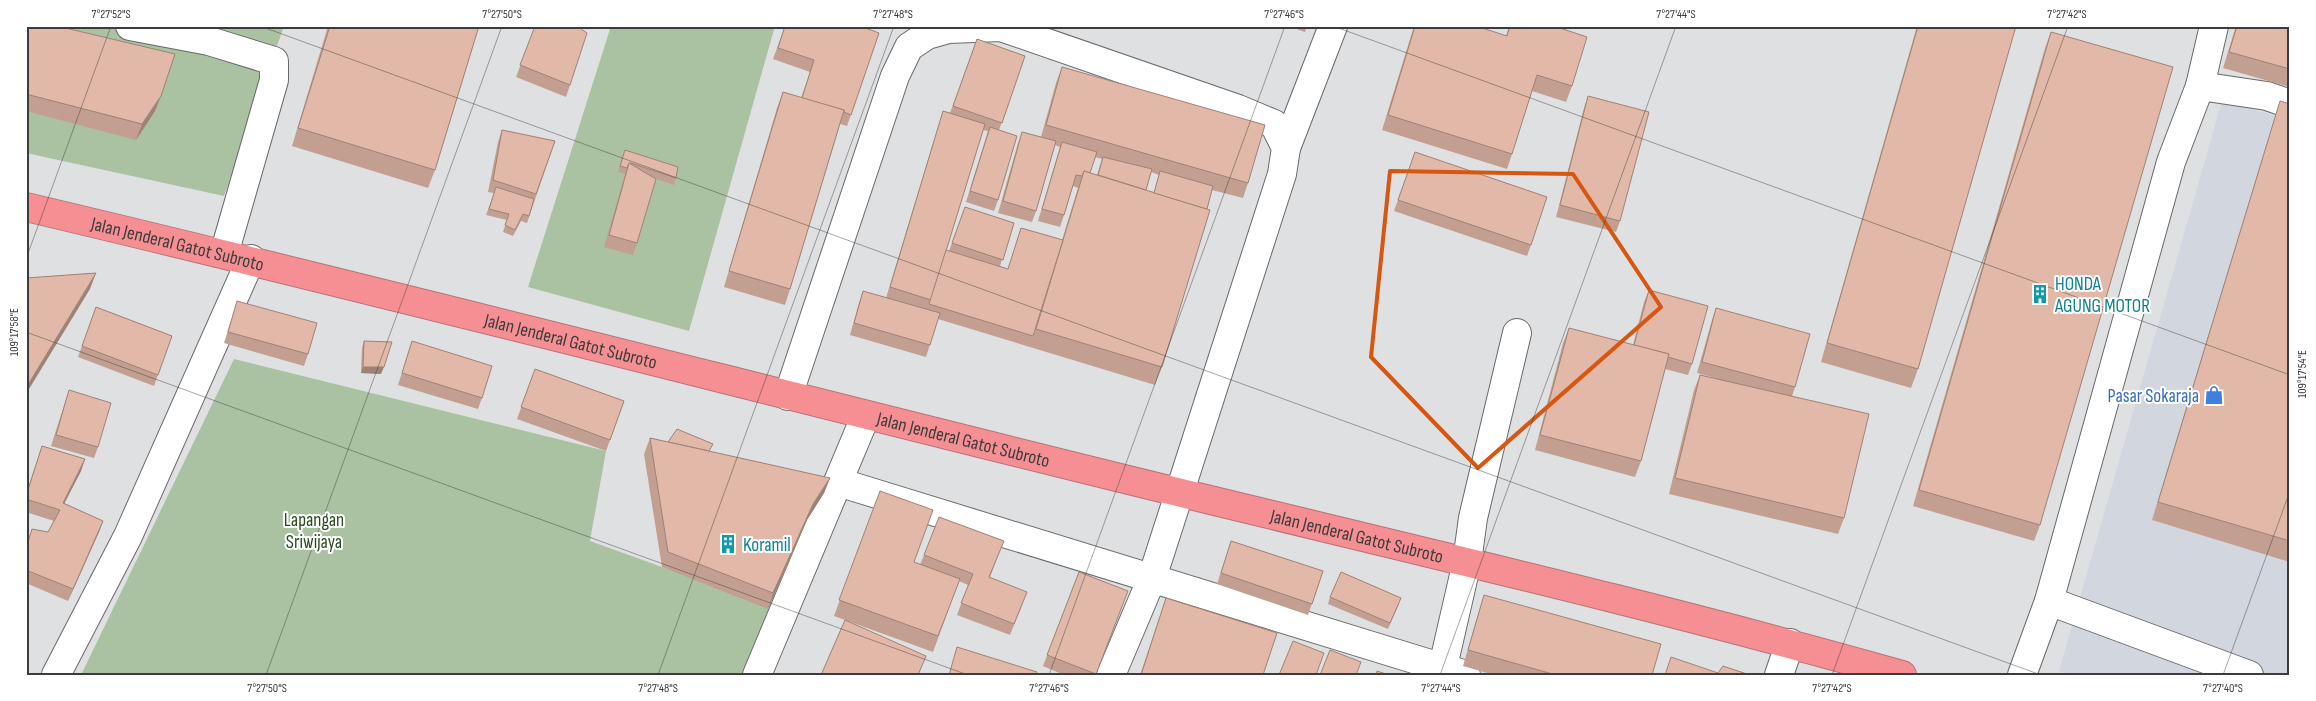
<svg xmlns="http://www.w3.org/2000/svg" width="2316" height="701" viewBox="0 0 2316 701" font-family="'Sofia Sans Condensed',sans-serif">
<style>
.built{fill:#d2d6df}
.green{fill:#aac2a2}
.lines{fill:none;stroke-linecap:round;stroke-linejoin:round}
.minor-casing{stroke:#68696a;stroke-width:30}
.highway-casing{stroke:#b57275;stroke-width:30}
.minor{stroke:#fff;stroke-width:28}
.highway{stroke:#f68f93;stroke-width:28}
.wall{fill:#c29f90;fill-rule:evenodd}
.shaded-wall{fill:#9e8276}
.building{fill:#e2b9a8;stroke:#9e8276}
.marked{fill:none;stroke:#d75611;stroke-width:4;stroke-linejoin:round}
.ticks{fill:none;stroke:#3c3c3c;stroke-width:1;stroke-opacity:0.45}
.labels{text-anchor:middle;stroke-width:4;stroke-linejoin:round;paint-order:stroke}
.street-label{font-size:19px;fill:#3c3c3c;stroke:#fff}
.culture-label{font-size:19px;fill:#0d838f;stroke:#fff;text-anchor:start}
.shop-label{font-size:19px;fill:#366cbe;stroke:#fff;text-anchor:end}
.park-label{font-size:19px;fill:#294c1e;stroke:#fff}
.neatline{fill:none;stroke:#3c3c3c;stroke-width:2}
.ticks-label{font-size:12px;text-anchor:middle;fill:#3c3c3c}
</style>
<rect width="100%" height="100%" fill="#dfe0e2"/>
<path class="built" d="M2222 101 2290 120V675H2073L2059 671Z"/>
<g class="green">
<path d="M26 26H284L224 196 26 153Z"/>
<path d="M611 26H775L689 331 528 287Z"/>
<path d="M234 359 606 451 590 541 787 612 759 675H81Z"/>
</g>
<g class="lines">
<g class="minor-casing">
<g id="minor">
<path d="M130 26 209 41 274 61V80L224 254"/>
<path d="M2200 86 2267 96 2290 104"/>
<path d="M1286 148 1333 26"/>
<path d="M788 396 895 76 909 47 927 35 948 29 1001 27 1238 109 1274 124 1286 148 1282 174 1152 578 1111 675"/>
<path d="M838 482 1466 675"/>
<path d="M2049 601 2249 675"/>
<path d="M56 675 128 536 251 259"/>
<path d="M757 675 866 415"/>
<path d="M1441 675 1467 562 1473 518 1517 333"/>
<path d="M1779 675 1790 643"/>
<path d="M2022 675 2049 601 2171 162 2200 86 2214 26"/>
</g>
</g>
<g class="highway-casing">
<g id="highway">
<path id="s1" d="M26 207C382 291 736 383 1092 471 1362 538 1634 599 1902 675"/>
</g>
</g>
<use href="#minor" class="minor"/>
<use href="#highway" class="highway"/>
</g>
<g class="wall">
<path d="M26 26 155 111 136 140 26 111Z"/>
<path d="M328 26H479L435 170 428 188 292 146Z"/>
<path d="M535 26 570 85 566 97 516 77Z"/>
<path d="M785 26 879 33 847 126 840 124 790 289 785 305 724 287 777 108 783 92 801 98 810 72 773 59Z"/>
<path d="M1288 26H1307L1305 32Z"/>
<path d="M1414 26H1476L1506 36 1509 26H1554L1572 86 1566 102 1532 91 1512 154 1507 169 1382 130Z"/>
<path d="M1917 26H2016L1918 369 1911 388 1821 362Z"/>
<path d="M2236 26H2290V87L2223 68Z"/>
<path d="M2051 32 2040 525 2034 541 1913 506 2045 48Z"/>
<path d="M977 39 1025 56 999 130 998 200 994 211 966 202 988 131 983 130 946 250 949 251 965 207 1014 223 1000 266 1008 269 1021 228 1062 240 1078 188 1073 186 1064 215 1060 227 1038 221 1060 147 1055 145 1036 211 1032 222 998 213 1018 143 1022 132 1041 137 1056 83 1062 67 1248 183 1243 198 1212 190 1162 367 1155 385 938 319 926 357 850 335 859 303 863 291 886 298 938 127 943 111 950 113ZM1095 157 1102 159 1097 175 1090 173ZM1151 172 1159 175 1154 192 1146 190Z"/>
<path d="M1588 96 1620 221 1616 232 1556 217 1584 108Z"/>
<path d="M2280 101 2290 104V562L2152 520 2274 120Z"/>
<path d="M502 130 555 141 527 223 521 221 513 236 503 232 507 220 486 215 494 193 488 192 498 142Z"/>
<path d="M625 150 676 178 674 185 653 178 637 243 633 255 604 247 625 174 618 172Z"/>
<path d="M1415 152 1531 245 1527 256 1394 211Z"/>
<path d="M1649 290 1692 364 1688 375 1665 369 1641 461 1635 477 1535 450 1563 343 1569 328 1633 345 1644 302Z"/>
<path d="M237 301 308 354 304 366 224 343Z"/>
<path d="M96 307 172 336 154 386 78 357Z"/>
<path d="M1716 308 1795 387 1792 396 1844 518 1838 534 1669 494 1694 390 1700 375 1719 379 1697 373 1712 320Z"/>
<path d="M364 341 381 374 361 373 362 347Z"/>
<path d="M412 341 482 398 478 409 398 385Z"/>
<path d="M535 369 624 401 606 451 517 419Z"/>
<path d="M69 390 98 447 94 458 51 446Z"/>
<path d="M650 438 830 478 824 493 807 520 768 609 662 567 644 454Z"/>
<path d="M42 446 85 459 81 471 64 503 103 521 99 532 68 601 26 583V547L32 529 48 532 54 521 26 512V494Z"/>
<path d="M880 491 914 562 920 565 924 555 999 553 990 577 1023 603 1010 635 957 615 968 585 959 581 933 652 834 616Z"/>
<path d="M1231 541 1323 571 1308 615 1217 584Z"/>
<path d="M1079 572 1096 675H1064L1043 666Z"/>
<path d="M1484 595 1652 675H1494L1463 666 1479 611Z"/>
<path d="M1330 597 1399 604 1388 629 1328 604Z"/>
<path d="M1166 598 1263 675H1140Z"/>
</g>
<g class="shaded-wall">
<path d="M161 96 155 111 136 140 142 124Z"/>
<path d="M96 273 90 289 26 394V388Z"/>
<path d="M363 367H384L381 374 361 373Z"/>
<path d="M85 459 81 471 59 514 63 503Z"/>
<path d="M830 478 824 493 807 520 768 609 773 593 813 504Z"/>
<path d="M103 521 99 532 68 601 73 589Z"/>
</g>
<g class="building">
<path d="M26 26H57L175 54 161 96 142 124 26 94Z"/>
<path d="M330 26H479L435 170 298 128Z"/>
<path d="M535 26H577L587 33 570 85 520 65Z"/>
<path d="M785 26H860L879 33 851 115 844 112V110L802 98 814 60 778 48Z"/>
<path d="M1415 26H1476L1507 36 1510 26H1554L1587 37 1572 86 1537 75 1512 154 1388 115Z"/>
<path d="M1918 26H2016L1918 369 1827 343Z"/>
<path d="M2237 26H2290V69L2229 52Z"/>
<path d="M2051 32 2173 67 2040 525 1919 490Z"/>
<path d="M977 39 1025 56 1002 123 953 106Z"/>
<path d="M1062 67 1265 125 1248 183 1046 125Z"/>
<path d="M783 92 844 110 790 289 729 271Z"/>
<path d="M1588 96 1649 112 1620 221 1560 205Z"/>
<path d="M2280 101 2290 104V541L2158 502Z"/>
<path d="M943 111 985 124 931 300 890 287Z"/>
<path d="M990 127 1017 136 998 200 970 191Z"/>
<path d="M502 130 555 141 536 194 493 180Z"/>
<path d="M1022 132 1056 141 1036 211 1003 201Z"/>
<path d="M1062 142 1097 152 1090 173 1084 171 1082 176 1076 175 1064 215 1042 209Z"/>
<path d="M625 150 678 167 676 178 631 163H629L627 168 620 166Z"/>
<path d="M1415 152 1547 197 1531 245 1398 200Z"/>
<path d="M1103 157 1152 169 1146 190 1098 175Z"/>
<path d="M629 163 656 179 637 243 609 235Z"/>
<path d="M1084 171 1210 210 1162 367 1036 329Z"/>
<path d="M1160 171 1213 186 1207 209 1154 193Z"/>
<path d="M496 187 534 199 529 216 523 214 515 230 505 225 509 214 489 209Z"/>
<path d="M965 207 1014 223 1003 260 952 243Z"/>
<path d="M1021 228 1063 240 1033 336 929 304 946 250 1008 269Z"/>
<path d="M96 273 26 388V278Z"/>
<path d="M1649 290 1708 306 1692 364 1668 357 1669 354 1634 345Z"/>
<path d="M863 291 940 313 930 345 854 323Z"/>
<path d="M237 301 317 323 308 354 228 332Z"/>
<path d="M96 307 172 336 158 375 82 346Z"/>
<path d="M1716 308 1810 334 1795 387 1702 362Z"/>
<path d="M1569 328 1669 354 1641 461 1540 435Z"/>
<path d="M364 341 392 342 384 367H363Z"/>
<path d="M412 341 492 366 482 398 402 373Z"/>
<path d="M535 369 624 401 610 440 521 407Z"/>
<path d="M1700 375 1869 414 1844 518 1675 478Z"/>
<path d="M69 390 111 403 98 447 56 435Z"/>
<path d="M677 429 713 444 709 451 668 442Z"/>
<path d="M650 438 830 478 813 504 773 593 668 552Z"/>
<path d="M42 446 85 459 63 503 103 521 73 589 26 570V548L32 529 48 532 60 510 26 499V496Z"/>
<path d="M880 491 933 510 914 562 960 579 938 636 839 600Z"/>
<path d="M939 517 1004 541 989 577 1027 592 1014 624 961 603 973 574 924 555Z"/>
<path d="M1231 541 1323 571 1312 604 1221 573Z"/>
<path d="M1079 572 1128 591 1096 674 1047 655Z"/>
<path d="M1341 572 1401 598 1390 623 1330 597Z"/>
<path d="M1484 595 1661 644 1652 675H1556L1468 650Z"/>
<path d="M1166 598 1277 633 1263 675H1141Z"/>
<path d="M845 620 926 656 918 675H821Z"/>
<path d="M1293 641 1324 653 1316 675H1279Z"/>
<path d="M957 647 1037 672 1036 675H949Z"/>
<path d="M1330 650 1361 662 1356 675H1320Z"/>
<path d="M1671 657 1718 673 1723 666 1750 675H1665Z"/>
<path d="M1377 671 1389 675H1376Z"/>
</g>
<path class="marked" d="M1390 171 1573 174 1661 307 1478 468 1371 357Z"/>
<path class="ticks" d="M260 26 2041 675M1333 26 2290 375M26 259 111 26M26 332 968 675M266 675 502 26M658 675 894 26M1049 675 1285 26M1440 675 1676 26M1832 675 2068 26M2223 675 2290 491"/>
<defs>
<g id="building-bare" transform="scale(1.5)"><path d="M-4-6H4V6H1V3H-1V6H-4ZM-2.5-4.3h1.7v1.8h-1.7ZM.8-4.3h1.7v1.8H.8ZM-2.5-1h1.7V.8h-1.7ZM.8-1h1.7V.8H.8Z" fill="#0f9aa8" stroke="#fff" stroke-width="2.5" paint-order="stroke"/></g>
<g id="shop-bare" transform="scale(1.5)"><path d="M-5-2.5h2.3a2.7 3.5 0 0 1 5.4 0H5L5.5 6h-11ZM-1.5-2.5h3a1.5 2.3 0 0 0-3 0Z" fill="#3f7fe0" stroke="#fff" stroke-width="2.5" paint-order="stroke"/></g>
</defs>
<g fill-rule="evenodd">
<use href="#building-bare" x="2040" y="294"/>
<use href="#shop-bare" x="2214" y="395"/>
<use href="#building-bare" x="728" y="544"/>
</g>
<g class="labels">
<g class="street-label">
<text dy="7" stroke="none"><textPath href="#s1" startOffset="156">Jalan Jenderal Gatot Subroto</textPath></text>
<text dy="7" stroke="none"><textPath href="#s1" startOffset="561">Jalan Jenderal Gatot Subroto</textPath></text>
<text dy="7" stroke="none"><textPath href="#s1" startOffset="966">Jalan Jenderal Gatot Subroto</textPath></text>
<text dy="7" stroke="none"><textPath href="#s1" startOffset="1371">Jalan Jenderal Gatot Subroto</textPath></text>
</g>
<g class="culture-label">
<text x="2055" y="290">HONDA<tspan x="2055" dy="22">AGUNG MOTOR</tspan></text>
<text x="743" y="551">Koramil</text>
</g>
<g class="shop-label">
<text x="2199" y="402">Pasar Sokaraja</text>
</g>
<g class="park-label">
<text x="314" y="526">Lapangan<tspan x="314" dy="22">Sriwijaya</tspan></text>
</g>
</g>
<rect width="2316" height="701" fill="none" stroke="#ffffff" stroke-width="55"/>
<rect x="28" y="28" width="2260" height="646" class="neatline"/>
<g class="ticks-label">
<text x="111" y="18">7°27'52"S</text>
<text x="502" y="18">7°27'50"S</text>
<text x="893" y="18">7°27'48"S</text>
<text x="1284" y="18">7°27'46"S</text>
<text x="1676" y="18">7°27'44"S</text>
<text x="2067" y="18">7°27'42"S</text>
<text transform="translate(14 332) rotate(-90)" y="4">109°17'58"E</text>
<text transform="translate(2302 374) rotate(-90)" y="4">109°17'54"E</text>
<text x="267" y="692">7°27'50"S</text>
<text x="658" y="692">7°27'48"S</text>
<text x="1049" y="692">7°27'46"S</text>
<text x="1441" y="692">7°27'44"S</text>
<text x="1832" y="692">7°27'42"S</text>
<text x="2223" y="692">7°27'40"S</text>
</g>
</svg>
